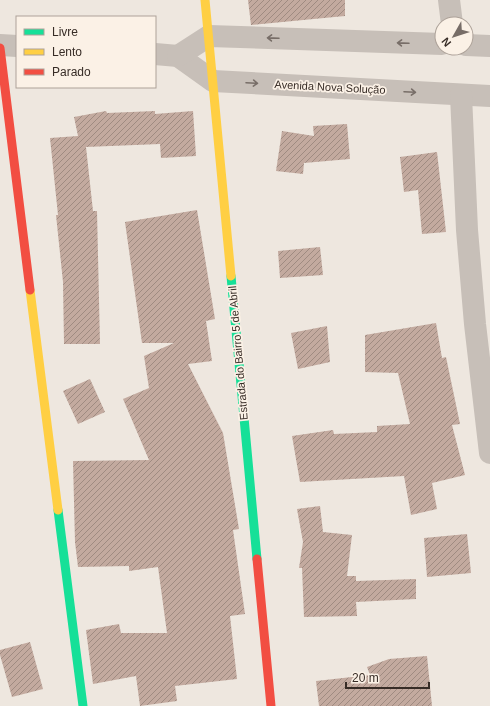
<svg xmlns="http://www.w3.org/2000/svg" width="490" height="706" viewBox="0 0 490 706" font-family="Arial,sans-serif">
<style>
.building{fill:url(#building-hatch)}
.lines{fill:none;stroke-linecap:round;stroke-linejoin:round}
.street{stroke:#c7bfb8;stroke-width:22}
.fast{stroke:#16e098;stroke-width:9}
.slow{stroke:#ffcf43;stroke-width:9}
.jam{stroke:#f24e42;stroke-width:9}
.oneway{stroke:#786e68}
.labels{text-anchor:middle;stroke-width:3.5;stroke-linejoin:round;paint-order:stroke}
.street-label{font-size:11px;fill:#372c26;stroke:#fbf1e6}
</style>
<defs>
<pattern id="building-hatch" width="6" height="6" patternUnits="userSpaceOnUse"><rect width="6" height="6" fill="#c3aa9f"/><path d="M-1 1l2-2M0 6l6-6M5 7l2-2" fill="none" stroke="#9f8b81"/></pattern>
</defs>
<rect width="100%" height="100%" fill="#eee7df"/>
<g class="building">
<path d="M248 0H345V16L251 25Z"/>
<path d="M106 111 107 113 155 111V114L193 111 196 156 161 158 160 144 86 147 93 211H97L100 344H64L63 282 56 215H58L50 138 78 136 74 117Z"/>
<path d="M347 124 350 159 304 163 303 174 276 171 282 131 314 136 313 126Z"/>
<path d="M437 152 446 232 422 234 418 190 404 192 400 157Z"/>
<path d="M197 210 215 319 206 321 212 361 188 364 223 433 239 529 233 530 245 614 230 616 237 679 175 686 177 701 140 706 136 676 93 684 86 630 119 624 121 633H167L158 567 129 571V566L78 567 75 542 73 461 149 460 123 399 149 388 144 356 174 343H142L125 222Z"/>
<path d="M320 247 323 275 280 278 278 251Z"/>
<path d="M436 323 442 358 446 357 455 400 460 424 452 425 465 475 432 483 437 509 411 515 404 476 300 482 292 436 333 430 334 434 377 432V426L410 424 398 373 365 372V335Z"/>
<path d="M327 326 330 362 298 369 291 333Z"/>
<path d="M90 379 105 412 78 424 63 391Z"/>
<path d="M320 506 323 532 352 535 347 576H356V581L416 579V599L356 602 357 616 304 617 302 568H299L303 542 297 509Z"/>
<path d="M467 534 471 573 427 577 424 538Z"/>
<path d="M30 642 43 689 12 697 0 655V650Z"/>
<path d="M427 656 432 706H319L316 681 370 675 367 667 389 659Z"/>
</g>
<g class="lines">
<g class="street">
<path d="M449 0 452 24"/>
<path d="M0 45 17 46"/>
<path d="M466 45 490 46"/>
<path d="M155 54 178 56 213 81 490 96"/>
<path d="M178 56 209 36 442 44"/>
<path d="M461 95 467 230 475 324 490 453"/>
</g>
<g class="fast">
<path d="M231 276 257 559"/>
<path d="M58 510 83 706"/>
</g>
<g class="slow">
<path d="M205 0 231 276"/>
<path d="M30 290 58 510"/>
</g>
<g class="jam">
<path d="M0 48 30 290"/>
<path d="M257 559 271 706"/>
</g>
</g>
<defs><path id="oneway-shaft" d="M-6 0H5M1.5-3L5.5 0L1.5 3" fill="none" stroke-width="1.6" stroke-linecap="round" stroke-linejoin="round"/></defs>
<g class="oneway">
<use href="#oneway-shaft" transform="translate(273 38) rotate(-178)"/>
<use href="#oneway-shaft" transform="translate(403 43) rotate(-178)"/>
<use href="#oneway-shaft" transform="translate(252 83) rotate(3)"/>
<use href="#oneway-shaft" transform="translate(410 92) rotate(3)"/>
</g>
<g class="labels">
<g class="street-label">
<text transform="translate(330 87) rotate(3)" y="4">Avenida Nova Solução</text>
<text transform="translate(238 353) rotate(-95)" y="4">Estrada do Bairro 5 de Abril</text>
</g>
</g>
<rect x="16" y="16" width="140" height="72" fill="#fbf1e6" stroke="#ada299"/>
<rect x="24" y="29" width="20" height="6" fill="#16e098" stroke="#ada299"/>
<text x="52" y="36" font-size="12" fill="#372c26">Livre</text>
<rect x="24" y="49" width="20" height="6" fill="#ffcf43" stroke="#ada299"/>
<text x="52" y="56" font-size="12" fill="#372c26">Lento</text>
<rect x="24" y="69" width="20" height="6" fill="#f24e42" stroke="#ada299"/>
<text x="52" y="76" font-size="12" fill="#372c26">Parado</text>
<g transform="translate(454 36) rotate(231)"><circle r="19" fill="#fbf1e6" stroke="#ada299"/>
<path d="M0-3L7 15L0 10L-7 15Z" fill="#776d67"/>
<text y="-6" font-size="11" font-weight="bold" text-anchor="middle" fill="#372c26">N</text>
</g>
<path d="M346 682v6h83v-6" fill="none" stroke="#372c26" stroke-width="2"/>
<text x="352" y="682" font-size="12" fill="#372c26" stroke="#fbf1e6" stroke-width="3" paint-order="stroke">20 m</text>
</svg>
